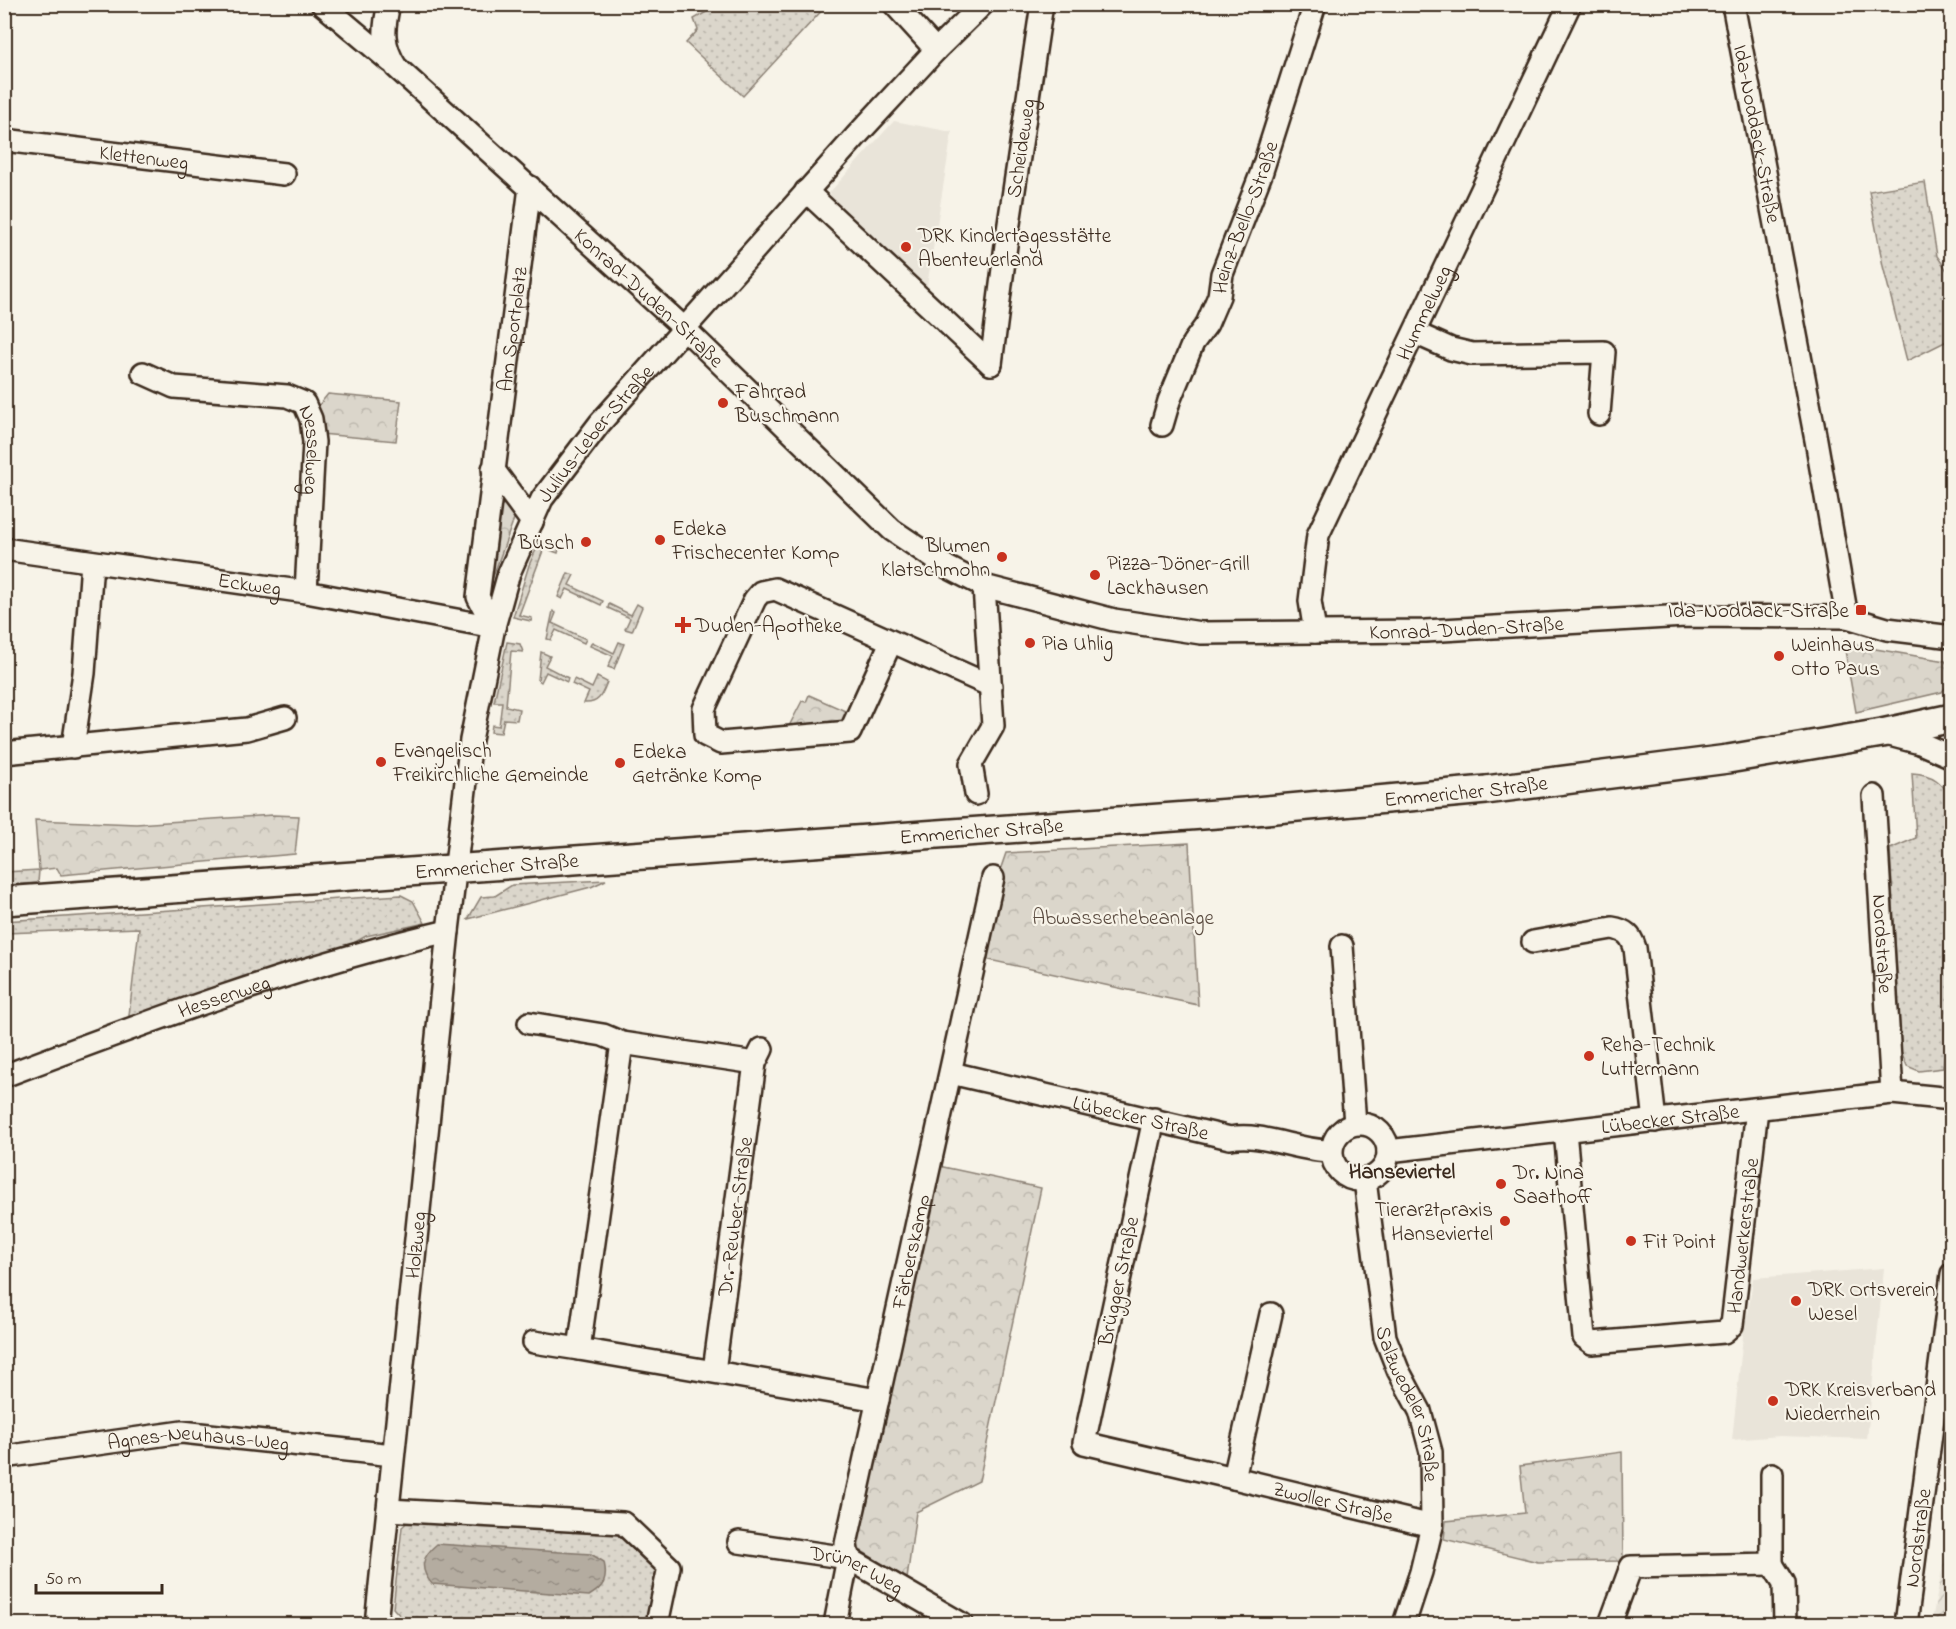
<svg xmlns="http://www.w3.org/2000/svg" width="1956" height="1629" viewBox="0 0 1956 1629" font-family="'Indie Flower',sans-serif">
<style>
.built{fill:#e9e4d9}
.industrial{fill:url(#industrial-furrows)}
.grass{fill:url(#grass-dots);stroke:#8b8074;stroke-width:1.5}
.forest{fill:url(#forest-crowns);stroke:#8b8074;stroke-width:1.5}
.water{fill:url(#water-ripples);stroke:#84786c;stroke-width:1.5}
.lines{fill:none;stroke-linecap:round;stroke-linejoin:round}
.minor-casing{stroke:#3b2a1e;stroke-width:26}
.major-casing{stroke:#3b2a1e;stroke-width:32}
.minor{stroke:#f7f3e8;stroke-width:21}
.major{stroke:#f7f3e8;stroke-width:27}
.poi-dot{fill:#c8321e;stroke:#f7f3e8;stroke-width:2}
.labels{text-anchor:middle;stroke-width:4.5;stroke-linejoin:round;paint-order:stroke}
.street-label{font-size:21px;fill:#3b2a1e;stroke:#f7f3e8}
.poi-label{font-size:21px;fill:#3b2a1e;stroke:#f7f3e8;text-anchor:start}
.park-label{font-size:21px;fill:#5b4c41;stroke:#f7f3e8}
.neighbourhood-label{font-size:22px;font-weight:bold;fill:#3b2a1e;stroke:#f7f3e8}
</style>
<defs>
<pattern id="industrial-furrows" width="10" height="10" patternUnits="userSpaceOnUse" patternTransform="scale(1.5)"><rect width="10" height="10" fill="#e9e4d9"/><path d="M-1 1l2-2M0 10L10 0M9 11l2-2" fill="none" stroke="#c9c4ba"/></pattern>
<pattern id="grass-dots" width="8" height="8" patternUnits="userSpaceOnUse" patternTransform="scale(1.5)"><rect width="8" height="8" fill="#dbd6cb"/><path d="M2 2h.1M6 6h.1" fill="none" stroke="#bdb8ae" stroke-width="1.8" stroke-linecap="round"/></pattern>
<pattern id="forest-crowns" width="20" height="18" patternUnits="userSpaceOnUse" patternTransform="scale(1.5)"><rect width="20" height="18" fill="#dbd6cb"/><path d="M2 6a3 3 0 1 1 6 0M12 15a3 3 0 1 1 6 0" fill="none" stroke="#bdb8ae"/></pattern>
<pattern id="water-ripples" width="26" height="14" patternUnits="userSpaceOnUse" patternTransform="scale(1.5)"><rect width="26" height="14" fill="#b4aca0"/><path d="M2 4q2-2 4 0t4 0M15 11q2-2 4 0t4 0" fill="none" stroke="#948c82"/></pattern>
</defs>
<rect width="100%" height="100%" fill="#f7f3e8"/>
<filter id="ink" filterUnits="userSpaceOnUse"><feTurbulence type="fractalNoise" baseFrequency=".0167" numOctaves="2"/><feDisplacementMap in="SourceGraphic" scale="12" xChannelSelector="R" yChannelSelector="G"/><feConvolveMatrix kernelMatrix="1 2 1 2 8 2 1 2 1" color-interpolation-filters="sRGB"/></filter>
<g filter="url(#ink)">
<g class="built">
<path d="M894 121 952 132 926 292 831 202 830 192Z"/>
<path d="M1884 1268 1867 1439 1780 1436 1732 1440 1745 1317 1748 1314 1753 1278Z"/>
</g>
<path class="industrial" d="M1951 1516V1624H1931L1947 1548Z"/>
<g class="grass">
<path d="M707 5V4L827 5 743 96 686 43 698 30 694 19 708 11Z"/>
<path d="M1925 182 1937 256 1951 276V339L1907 361 1883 266 1869 191Z"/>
<path d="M540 541 559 549 558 553 544 548 519 615 532 618 531 621 513 617 529 565Z"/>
<path d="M568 573 574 575 569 585 603 601 601 605 567 589 562 599 558 597Z"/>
<path d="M609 604 631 615 637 604 642 607 632 631 625 629 630 618 608 608Z"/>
<path d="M553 611 556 613 552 623 586 639 584 643 556 630 551 640 547 639Z"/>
<path d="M507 642 520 644 523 652 511 651 506 706 519 709 517 720 504 719 501 733 491 732 492 725 499 726 502 702H494Z"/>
<path d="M592 642 614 653 619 642 624 644 614 669 608 667 613 656 590 646Z"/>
<path d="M541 652 550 656 545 666 568 678 567 682 546 672 541 682 538 680Z"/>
<path d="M597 677 607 682C602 695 599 704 584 703L589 692 572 684 574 679 592 688Z"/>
<path d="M1912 773C1933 774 1943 782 1952 801V1000L1943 1068 1919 1071 1907 1066 1901 1051 1890 849 1916 838Z"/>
<path d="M39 870 38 883 5 885V872Z"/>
<path d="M606 880 591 887 468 919 481 897 495 896 512 885Z"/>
<path d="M401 895 413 901 425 923 366 936 341 950 128 1024 139 928 5 933 4 921Z"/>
<path d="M411 1519 624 1529 662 1569 652 1618 643 1624H481L404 1620 393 1608 402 1527Z"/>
</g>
<g class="forest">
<path d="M328 394 401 401 396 441 321 434 315 410Z"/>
<path d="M508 503 515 516 486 596 492 508Z"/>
<path d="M1843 639 1864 647 1945 661 1951 668V680L1942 692 1856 712Z"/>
<path d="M809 695 850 713 844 722 788 728 802 701 806 702Z"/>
<path d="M273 815 299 816 295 854 61 875 57 868 39 870 35 820 136 824Z"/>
<path d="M1189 843 1198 1005 980 958 997 879 1006 853Z"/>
<path d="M934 1165 1041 1188 979 1481 916 1512 907 1579 850 1544Z"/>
<path d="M1622 1452 1623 1561 1538 1562 1444 1539 1446 1521 1525 1513 1520 1466Z"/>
</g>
<path class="water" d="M437 1544 591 1554 604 1562C608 1580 604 1587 589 1596L432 1584C419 1569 421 1557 437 1544Z"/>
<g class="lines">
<g class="minor-casing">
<g id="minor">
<path d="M322 4 391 62"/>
<path id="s1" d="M389 4C383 29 382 45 396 67L684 328 892 530 947 567 984 586 1114 620 1201 633 1425 631 1685 616 1847 617 1887 629 1952 637"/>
<path d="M894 4 936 50"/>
<path id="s2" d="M1733 4 1816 440 1847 617"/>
<path id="s3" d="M4 140 284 174"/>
<path d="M806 191 991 364"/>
<path d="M1415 333 1451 349 1472 354 1604 352 1599 414"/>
<path id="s4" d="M991 364 1007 237 1042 4"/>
<path id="s5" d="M143 373 174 387 287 396 304 403 311 419 314 442 306 592"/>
<path id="s6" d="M1162 425 1169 401 1193 343 1207 324 1219 296 1222 274 1261 174 1315 4"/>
<path d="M493 469 532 522"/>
<path id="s7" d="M4 549 306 592 494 627"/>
<path id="s8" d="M494 627 478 597 530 187"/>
<path id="s9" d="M1315 632 1310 601 1318 535 1570 4"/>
<path d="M891 642 850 732 721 743 705 735 704 709 755 599 761 592 775 589 991 686"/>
<path d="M1886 734 1920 743 1952 757"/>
<path d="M73 747 84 673 92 562"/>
<path d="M4 753 247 729 285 718"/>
<path d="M976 794 971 764 993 726 984 586"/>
<path id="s10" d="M1874 796 1892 1093"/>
<path d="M1533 942 1612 928C1625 930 1631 935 1635 948L1655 1121"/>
<path d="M1342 946 1355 1124"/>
<path d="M529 1023 603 1035 622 1043 755 1063"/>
<path d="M622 1043 579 1349 878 1400"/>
<path id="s11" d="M951 1073 1230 1138C1263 1132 1297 1151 1331 1151"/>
<path id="s12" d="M4 1076C149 1021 297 966 448 931"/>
<path d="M1154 1119 1084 1443 1234 1478"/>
<circle cx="1360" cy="1152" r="28"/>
<path id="s13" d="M1565 1131 1584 1337 1592 1343 1724 1332 1732 1325 1757 1109"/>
<path id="s14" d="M1388 1151 1892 1093 1952 1099"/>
<path id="s15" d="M1365 1180 1385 1337 1398 1370 1420 1411 1431 1452 1432 1526 1421 1572 1404 1624"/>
<path id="s16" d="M1271 1314 1234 1478 1432 1526"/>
<path d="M534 1342 579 1349"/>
<path id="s17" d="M714 1371 755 1063 762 1049"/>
<path id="s18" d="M4 1457 182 1432 393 1455"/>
<path d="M388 1510 623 1523 669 1567 657 1624"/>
<path id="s19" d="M739 1542 848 1558 962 1624"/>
<path d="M1772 1564 1784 1583 1785 1624"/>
<path id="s20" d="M376 1624 448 931 471 740 494 627 509 573 542 499 600 423 858 134 936 50 983 4"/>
<path id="s21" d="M835 1624 848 1558 846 1544 993 878"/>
<path d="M1610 1624 1631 1567 1772 1564V1474"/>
<path id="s22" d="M1906 1624 1952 1274"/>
</g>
</g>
<g class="major-casing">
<g id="major">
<path id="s23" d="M4 901 1244 812 1486 790 1728 759 1882 733 1952 718"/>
</g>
</g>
<use href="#minor" class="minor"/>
<use href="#major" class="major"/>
</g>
</g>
<g class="poi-dot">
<circle cx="906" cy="247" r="6"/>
<circle cx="723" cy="403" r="6"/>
<circle cx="660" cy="540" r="6"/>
<circle cx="586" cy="542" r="6"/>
<circle cx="1002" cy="557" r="6"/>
<circle cx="1095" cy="575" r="6"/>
<rect x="1855" y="604" width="12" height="12" rx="3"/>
<path d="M680 616h6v6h6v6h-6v6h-6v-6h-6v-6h6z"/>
<circle cx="1030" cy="643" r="6"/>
<circle cx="1779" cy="656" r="6"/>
<circle cx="381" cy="762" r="6"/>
<circle cx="620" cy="763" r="6"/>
<circle cx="1589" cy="1056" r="6"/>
<circle cx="1501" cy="1184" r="6"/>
<circle cx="1505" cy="1221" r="6"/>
<circle cx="1631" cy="1241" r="6"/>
<circle cx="1796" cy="1301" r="6"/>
<circle cx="1773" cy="1401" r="6"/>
</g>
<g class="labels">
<g class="street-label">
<text dy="7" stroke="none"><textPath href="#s2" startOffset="132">Ida-Noddack-Straße</textPath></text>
<text dy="7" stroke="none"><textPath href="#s4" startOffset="218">Scheideweg</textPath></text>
<text dy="7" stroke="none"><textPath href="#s3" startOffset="141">Klettenweg</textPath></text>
<text dy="7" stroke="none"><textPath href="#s6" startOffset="225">Heinz-Bello-Straße</textPath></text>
<text dy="7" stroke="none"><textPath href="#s1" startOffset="408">Konrad-Duden-Straße</textPath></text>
<text dy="7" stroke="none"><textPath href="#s9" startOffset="344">Hummelweg</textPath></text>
<text dy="7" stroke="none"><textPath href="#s8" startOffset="304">Am Sportplatz</textPath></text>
<text dy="7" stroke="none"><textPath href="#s20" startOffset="1226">Julius-Leber-Straße</textPath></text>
<text dy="7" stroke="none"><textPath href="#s5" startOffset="214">Nesselweg</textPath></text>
<text dy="7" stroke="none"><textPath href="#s7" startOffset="248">Eckweg</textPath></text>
<text dy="7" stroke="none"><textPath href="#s1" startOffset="1340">Konrad-Duden-Straße</textPath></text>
<text dy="7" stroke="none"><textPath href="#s23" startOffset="1466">Emmericher Straße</textPath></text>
<text dy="7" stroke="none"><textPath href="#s23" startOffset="980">Emmericher Straße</textPath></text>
<text dy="7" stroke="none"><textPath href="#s23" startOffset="494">Emmericher Straße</textPath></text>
<text dy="7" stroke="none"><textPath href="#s10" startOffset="148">Nordstraße</textPath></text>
<text dy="7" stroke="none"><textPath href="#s12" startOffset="234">Hessenweg</textPath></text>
<text dy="7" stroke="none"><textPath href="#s11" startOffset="195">Lübecker Straße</textPath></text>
<text dy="7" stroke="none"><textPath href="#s14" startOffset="284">Lübecker Straße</textPath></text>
<text dy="7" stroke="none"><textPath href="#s17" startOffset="156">Dr.-Reuber-Straße</textPath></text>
<text dy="7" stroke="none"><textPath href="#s13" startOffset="450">Handwerkerstraße</textPath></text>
<text dy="7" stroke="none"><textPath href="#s20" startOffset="381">Holzweg</textPath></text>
<text dy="7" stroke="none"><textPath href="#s21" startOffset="381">Färberskamp</textPath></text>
<text transform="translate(1118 1281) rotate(-78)" y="7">Brügger Straße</text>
<text dy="7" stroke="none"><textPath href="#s15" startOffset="230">Salzwedeler Straße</textPath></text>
<text dy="7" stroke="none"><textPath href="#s18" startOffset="196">Agnes-Neuhaus-Weg</textPath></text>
<text dy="7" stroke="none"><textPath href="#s16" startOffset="270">Zwoller Straße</textPath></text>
<text dy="7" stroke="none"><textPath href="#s22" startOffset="87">Nordstraße</textPath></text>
<text dy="7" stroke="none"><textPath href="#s19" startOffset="122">Drüner Weg</textPath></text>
</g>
<g class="poi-label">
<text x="918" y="242">DRK Kindertagesstätte<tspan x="918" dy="24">Abenteuerland</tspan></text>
<text x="735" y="398">Fahrrad<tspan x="735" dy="24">Buschmann</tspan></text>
<text x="672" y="535">Edeka<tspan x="672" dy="24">Frischecenter Komp</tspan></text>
<text x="574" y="549" text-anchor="end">Büsch</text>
<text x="990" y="552" text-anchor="end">Blumen<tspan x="990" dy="24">Klatschmohn</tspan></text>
<text x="1107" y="570">Pizza-Döner-Grill<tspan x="1107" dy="24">Lackhausen</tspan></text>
<text x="1849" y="617" text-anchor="end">Ida-Noddack-Straße</text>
<text x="695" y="632">Duden-Apotheke</text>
<text x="1042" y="650">Pia Uhlig</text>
<text x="1791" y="651">Weinhaus<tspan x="1791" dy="24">Otto Paus</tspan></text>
<text x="393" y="757">Evangelisch<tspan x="393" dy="24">Freikirchliche Gemeinde</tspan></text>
<text x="632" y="758">Edeka<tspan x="632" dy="24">Getränke Komp</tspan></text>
<text x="1601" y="1051">Reha-Technik<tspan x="1601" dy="24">Luttermann</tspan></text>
<text x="1513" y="1179">Dr. Nina<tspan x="1513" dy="24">Saathoff</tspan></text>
<text x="1493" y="1216" text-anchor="end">Tierarztpraxis<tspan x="1493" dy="24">Hanseviertel</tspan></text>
<text x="1643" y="1248">Fit Point</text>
<text x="1808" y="1296">DRK Ortsverein<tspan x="1808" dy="24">Wesel</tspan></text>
<text x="1785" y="1396">DRK Kreisverband<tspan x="1785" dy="24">Niederrhein</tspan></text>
</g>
<g class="park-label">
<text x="1123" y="924">Abwasserhebeanlage</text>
</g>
<g class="neighbourhood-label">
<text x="1402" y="1178">Hanseviertel</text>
</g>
</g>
<rect width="1956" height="1629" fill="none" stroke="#f7f3e8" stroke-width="24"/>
<rect x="12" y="12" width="1932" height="1605" fill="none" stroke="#3b2a1e" stroke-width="2" filter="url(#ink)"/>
<path d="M36 1584v9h126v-9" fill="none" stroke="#3b2a1e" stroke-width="3"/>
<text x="45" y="1584" font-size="18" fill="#3b2a1e" stroke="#f7f3e8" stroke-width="4.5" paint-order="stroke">50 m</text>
</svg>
